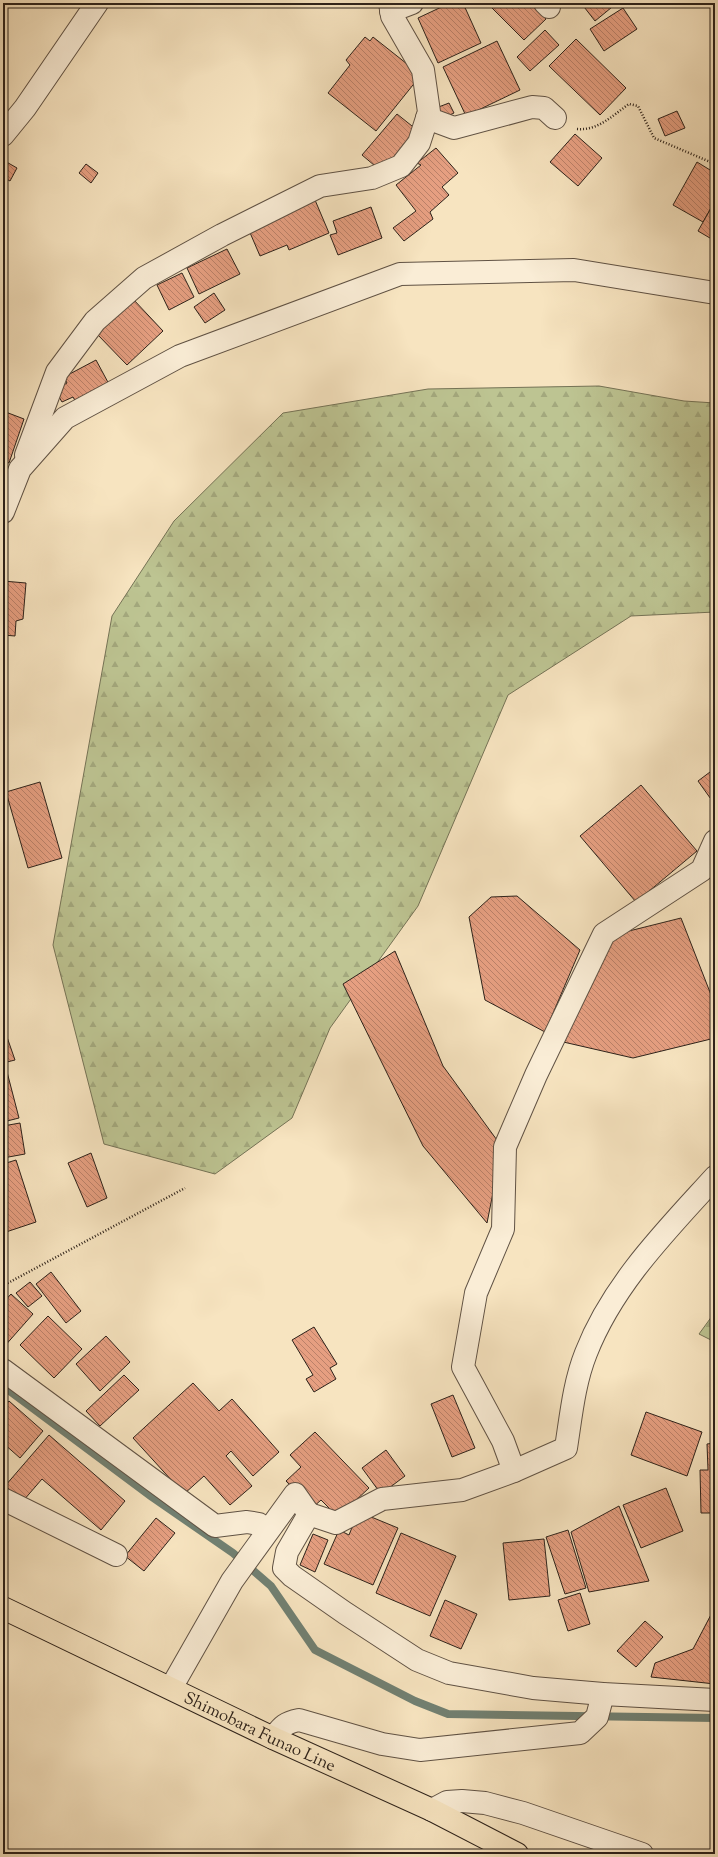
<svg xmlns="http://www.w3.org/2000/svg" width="718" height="1857" viewBox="0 0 718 1857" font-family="'Sorts Mill Goudy',serif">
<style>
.forest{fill:url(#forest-firs);stroke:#757356}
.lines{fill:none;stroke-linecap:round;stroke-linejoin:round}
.stream{stroke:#718072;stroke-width:8}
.building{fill:url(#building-back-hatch);stroke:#2d221a}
.minor-casing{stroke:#605244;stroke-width:24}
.major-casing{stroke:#2d221a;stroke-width:24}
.path{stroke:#2d221a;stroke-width:2.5;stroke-dasharray:1 2;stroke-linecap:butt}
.minor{stroke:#faedd6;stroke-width:22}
.major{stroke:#f7e4c0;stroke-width:22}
.labels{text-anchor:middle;stroke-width:3;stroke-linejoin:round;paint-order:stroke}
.street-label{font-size:17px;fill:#2d221a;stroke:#faedd6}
</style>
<defs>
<pattern id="forest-firs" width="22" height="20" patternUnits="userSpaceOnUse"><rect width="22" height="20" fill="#bdc492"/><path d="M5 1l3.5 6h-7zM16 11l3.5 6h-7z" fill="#a3a87d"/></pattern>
<pattern id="building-back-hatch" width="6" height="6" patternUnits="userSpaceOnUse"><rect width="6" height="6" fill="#e69f81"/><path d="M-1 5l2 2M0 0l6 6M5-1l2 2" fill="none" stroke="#bb8169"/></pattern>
</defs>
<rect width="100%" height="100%" fill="#f7e4c0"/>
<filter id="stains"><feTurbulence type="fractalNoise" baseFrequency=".005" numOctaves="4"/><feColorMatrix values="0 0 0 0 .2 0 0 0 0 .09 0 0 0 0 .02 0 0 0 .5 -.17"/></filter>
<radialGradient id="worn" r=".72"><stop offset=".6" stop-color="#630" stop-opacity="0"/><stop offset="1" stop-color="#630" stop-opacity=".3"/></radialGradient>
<g class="forest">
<path d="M599 386 684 401 715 403V612L631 616 508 695 418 906 330 1028 292 1118 215 1174 104 1144 53 945 112 616 174 521 283 413 428 389Z"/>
<path d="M715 1312V1342L699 1334Z"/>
</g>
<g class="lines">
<path class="stream" d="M3 1386 152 1497 233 1553 271 1586 315 1650 415 1701 448 1714 715 1718"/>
</g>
<g class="building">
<path d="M450 3H463L481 43 438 63 418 18Z"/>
<path d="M487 3H530L546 19 524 40Z"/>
<path d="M581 3H617L595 21Z"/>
<path d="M623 8 637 29 604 51 590 29Z"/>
<path d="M545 30 559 45 530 71 517 57Z"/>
<path d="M365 37 370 41 373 37 421 75 376 131 328 93 350 65 346 60Z"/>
<path d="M576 39 626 88 600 115 549 66Z"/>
<path d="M497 41 520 90 466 116 443 67Z"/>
<path d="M449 103 454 113 441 119 436 108Z"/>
<path d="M677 111 685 128 665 136 658 119Z"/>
<path d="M397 114 417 130 405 152 381 171 362 155Z"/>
<path d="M575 134 602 158 578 186 550 162Z"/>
<path d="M436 148 458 173 442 187 449 195 430 212 433 219 404 241 393 228 416 211 396 185 421 165 417 163Z"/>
<path d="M3 160 17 168 10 181 3 177Z"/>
<path d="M697 162 715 173V201L703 222 673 205Z"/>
<path d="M86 164 98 173 91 183 79 173Z"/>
<path d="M315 200 329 233 289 250 287 245 260 256 248 228Z"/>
<path d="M715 201V241L698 231Z"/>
<path d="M371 207 382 238 338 255 330 235 337 233 333 221Z"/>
<path d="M227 249 240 274 199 294 187 268Z"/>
<path d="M182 273 194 297 169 310 157 285Z"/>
<path d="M214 293 225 310 205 323 194 307Z"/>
<path d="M133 299 163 331 127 365 97 334Z"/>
<path d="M96 360 110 386 77 404 73 397 62 402 55 390 67 383 64 377Z"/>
<path d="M3 411 24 419 9 463 3 460Z"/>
<path d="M3 581 26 583 23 619 16 621 15 636 3 635Z"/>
<path d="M710 772 715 778V800L713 802 698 781Z"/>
<path d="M40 782 62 858 28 868 6 792Z"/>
<path d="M641 785 697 851 636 902 580 836Z"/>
<path d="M517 896 580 950 545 1032 485 1000 469 917 491 897Z"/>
<path d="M681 918 715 1005V1038L633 1058 559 1041 609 936Z"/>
<path d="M395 951 443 1066 502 1147 487 1223 423 1146 343 984Z"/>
<path d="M7 1037 15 1060 3 1063V1038Z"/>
<path d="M6 1068 19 1118 3 1122V1069Z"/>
<path d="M20 1123 25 1154 3 1158V1126Z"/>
<path d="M91 1153 107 1198 87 1207 68 1163Z"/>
<path d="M16 1160 36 1222 3 1233V1164Z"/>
<path d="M51 1272 81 1311 66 1323 36 1284Z"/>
<path d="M30 1282 42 1296 28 1307 16 1293Z"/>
<path d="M11 1294 33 1314 3 1348V1303Z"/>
<path d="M48 1316 82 1349 54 1378 20 1345Z"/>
<path d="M314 1327 337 1364 330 1368 336 1379 314 1392 306 1379 313 1375 292 1340Z"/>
<path d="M106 1336 130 1362 100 1391 76 1364Z"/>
<path d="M124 1375 139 1390 100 1426 86 1411Z"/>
<path d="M193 1383 219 1411 232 1399 279 1452 253 1476 231 1451 226 1456 252 1486 230 1505 204 1476 184 1494 133 1438Z"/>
<path d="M453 1395 475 1448 452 1457 431 1404Z"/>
<path d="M9 1401 43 1431 20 1458 3 1443V1408Z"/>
<path d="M646 1412 702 1432 687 1476 631 1455Z"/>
<path d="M315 1432 369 1488 338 1517 321 1500 312 1508 286 1481 301 1467 290 1455Z"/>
<path d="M49 1435 125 1501 101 1530 42 1479 23 1501 5 1486Z"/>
<path d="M715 1443V1513H701L700 1470H708L707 1444Z"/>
<path d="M386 1450 405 1476 381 1494 362 1468Z"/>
<path d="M666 1488 683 1531 641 1548 623 1505Z"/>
<path d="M619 1506 649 1581 589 1592 571 1532Z"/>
<path d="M364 1514 398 1528 373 1585 324 1564 339 1530 349 1535 355 1520Z"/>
<path d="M156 1518 175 1533 144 1571 125 1556Z"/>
<path d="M568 1530 586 1588 565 1594 546 1537Z"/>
<path d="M401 1533 456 1556 430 1616 376 1593Z"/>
<path d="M313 1534 328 1540 315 1572 300 1565Z"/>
<path d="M544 1539 550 1596 509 1600 503 1543Z"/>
<path d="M580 1593 590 1624 568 1631 558 1600Z"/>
<path d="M445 1600 477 1614 461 1649 430 1636Z"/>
<path d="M715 1607V1684L651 1677 655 1663 693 1649Z"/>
<path d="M645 1621 663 1637 636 1667 617 1651Z"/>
</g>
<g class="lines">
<g class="minor-casing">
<g id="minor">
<path d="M545 3 549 7"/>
<path d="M391 11 412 3"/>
<path d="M427 118 454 128 532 107 544 108 555 118"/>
<path d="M3 135 25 108 97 3"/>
<path d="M26 455 57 372 95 321 144 278 222 235 320 186 372 178 401 166 419 143 429 112 423 70 392 16 390 3"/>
<path d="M3 512 20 469 65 418 180 356 400 274 574 270 715 293"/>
<path d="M715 1177C666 1231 613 1284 586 1353 574 1383 571 1416 566 1448L514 1471 462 1490 382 1499 336 1523 309 1514 287 1552 284 1568 292 1576 345 1613 417 1660 449 1673 533 1688 603 1694 715 1700"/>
<path d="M3 1370 215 1526 247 1522 259 1524"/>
<path d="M514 1471 503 1441 463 1367 476 1293 503 1229 505 1147 536 1075 604 934 702 870 715 841"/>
<path d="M3 1499 116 1555"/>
<path d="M171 1688 232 1581 295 1494 309 1514"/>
<path d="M273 1738C282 1727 284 1723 299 1720L382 1744 420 1750 580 1733 597 1717 603 1694"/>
<path d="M432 1810 447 1802 462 1801 485 1803 523 1813 642 1854"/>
</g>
</g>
<g class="major-casing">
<g id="major">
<path id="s1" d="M3 1608 273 1738 432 1810 517 1854"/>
</g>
</g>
<g class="path">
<path d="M577 129C598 131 613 115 629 104L638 106 654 138 715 164"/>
<path d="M3 1287 8 1283 185 1188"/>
</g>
<use href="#minor" class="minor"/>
<use href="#major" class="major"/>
</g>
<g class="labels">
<g class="street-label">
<text dy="6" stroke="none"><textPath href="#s1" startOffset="285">Shimobara Funao Line</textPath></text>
</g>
</g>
<rect width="718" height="1857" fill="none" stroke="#f7e4c0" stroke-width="16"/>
<rect x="4" y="4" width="710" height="1849" fill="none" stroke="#2d221a" stroke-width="2"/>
<rect x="8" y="8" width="702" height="1841" fill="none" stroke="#2d221a"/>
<rect width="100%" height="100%" filter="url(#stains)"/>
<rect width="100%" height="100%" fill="url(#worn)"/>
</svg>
